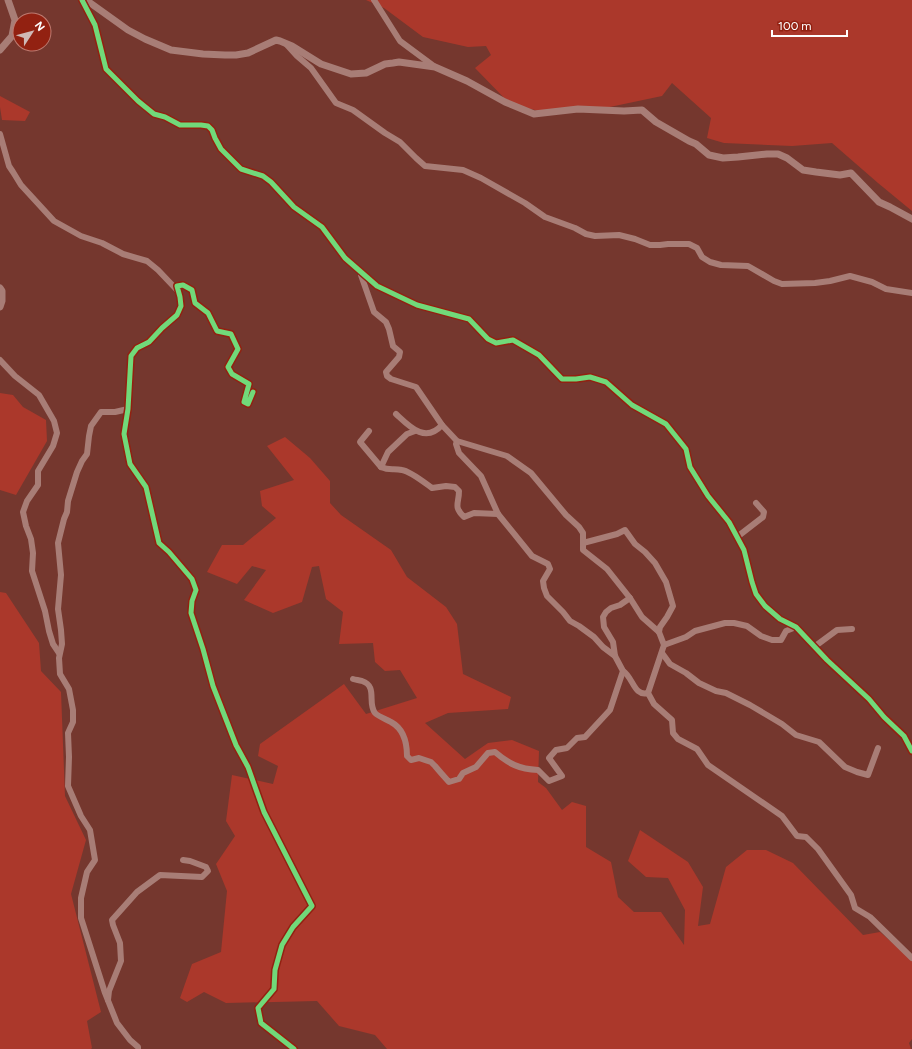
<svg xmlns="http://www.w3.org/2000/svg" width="912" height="1049" viewBox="0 0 912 1049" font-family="Figtree,sans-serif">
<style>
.green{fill:#ab382b}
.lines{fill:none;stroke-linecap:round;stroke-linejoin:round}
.minor{stroke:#a87d76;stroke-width:6}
.tertiary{stroke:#a87d76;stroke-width:7}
.cycleway-casing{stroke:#922111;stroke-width:8}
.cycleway{stroke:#71d979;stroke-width:5}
</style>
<rect width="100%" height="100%" fill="#75372e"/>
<g class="green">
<path d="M366 0H912V211L878 183 832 143 792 146 724 143 707 138 711 118 672 83 662 96 586 112 540 111 511 105 475 68 491 55 486 46 468 47 423 37 384 8Z"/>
<path d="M0 96 30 112 25 121 2 120 0 107Z"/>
<path d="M0 393 13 395 23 407 46 420 47 441 16 495 0 490Z"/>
<path d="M285 437 310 458 330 481V503L341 515 391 550 407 577 446 607 457 624 463 674 511 697 508 709 448 713 425 723 465 759 488 743 512 740 539 751 538 782 546 788 562 810 572 802 586 806V847L611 862 618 897 634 912H661L684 945 685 910 668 878 646 877 628 861 640 830 688 862 703 887 698 926 710 924 726 867 747 850H766L793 863 863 935 880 932 912 960V1039L909 1043 911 1049H387L375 1035 339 1026 317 1001 226 1003 204 992 187 1002 180 998 192 964 221 952 227 891 216 864 235 836 226 821 232 775 273 784 278 766 258 756 260 744 344 684 366 714 417 698 400 670 385 671 375 662 373 643 339 644 343 612 326 599 319 566 312 567 302 602 273 613 244 600 266 570 252 566 237 584 207 572 222 545H243L276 518 262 506 260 491 294 480 267 446Z"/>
<path d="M0 592 6 593 39 643 41 671 61 692 65 796 86 840 71 894 101 1012 87 1021 92 1048 91 1049H0Z"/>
</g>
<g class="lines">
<g class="minor">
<path d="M82 0 95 25 106 69 138 101 154 114 165 117 180 125H201L208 126 212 130 215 138 221 149 241 169 263 176 271 182 294 207 322 227 345 258 377 286 417 305 469 319 488 339 496 343 513 340 539 355 562 379H576L590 377 606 382 632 405 666 424 686 449 690 467 708 496 729 522 744 550 752 582 756 594 765 606 780 619 796 627 827 660 869 699 884 717 904 736 912 751"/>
<path d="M374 0 400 41 435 67"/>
<path d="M287 45 297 56 311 68 336 103 353 110 385 133 400 142 416 158 425 166 463 170 481 178 525 203 545 217 575 228 586 234 595 236 619 235 635 239 650 245H660L668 244H689L697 248 702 257 710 262 721 265 748 266 774 281 782 284 815 283 830 281 850 276 872 282 886 289 912 293"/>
<path d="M0 134 9 166 13 172 21 185 54 221 81 236 102 243 123 254 147 261 158 270 177 290"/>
<path d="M361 275 374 312 386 322 389 329 393 346 400 352 399 357 386 372 387 376 391 379 416 387 442 425 457 441 507 456 531 473 566 515 579 527 583 533V550L607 569 630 598 642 617 659 632 664 645 648 693 654 704 672 720 673 733 678 739 697 749 708 765 782 816 797 836 806 837 818 849 851 895 855 908 870 917 912 958"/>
<path d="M0 360 15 376 39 395 54 421 57 433 53 446 38 471V485L27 501 23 512 26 526 31 539 33 553 32 571 45 611 49 631 53 644 59 653"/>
<path d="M253 392 248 404 244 402 249 384 232 374 228 367 238 349 231 334 217 331 208 313 195 303 192 290 183 285 177 286 180 297 181 306 177 315 162 328 149 342 137 348 131 356 128 409 124 434 130 464 146 487 159 543 169 552 192 579 196 590 192 601 191 613 203 649 213 686 236 745 248 767 264 812 312 906 293 927 282 945 275 970 274 989 258 1008 261 1023 294 1049"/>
<path d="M128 409 115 412H101L91 426 89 436 87 454 82 461 77 472 68 501 67 512 64 519 58 543 61 575 58 609 61 630 62 644 59 658 60 674 69 689 73 710V722L68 733 69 757 68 786 81 816 90 830 95 860 87 872 81 898V918L105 993 117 1023 130 1040 138 1047V1049"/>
<path d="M396 414C409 426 425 444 442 425"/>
<path d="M369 431 360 442 381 467 388 452 407 434 415 431"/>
<path d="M457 441 456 444 459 453 481 476 498 514 532 556 548 564 550 569 543 581 544 588 547 596 563 612 570 621 579 626 594 637 603 647 615 656"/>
<path d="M381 467C390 471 393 468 402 470 410 471 425 483 432 488L446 486 455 487 459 491C459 504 453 506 464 517L474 513 498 514"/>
<path d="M737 537 763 517 764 512 756 503"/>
<path d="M583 543 617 534 625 530 635 544 645 552 655 563 666 582 673 606 667 617 660 627 659 632"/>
<path d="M664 645 686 637 695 631 725 623H734L747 626 761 636 772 640H781L786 631 796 627"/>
<path d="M814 647 837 630 852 629"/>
<path d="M662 653 670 664 686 673 699 683 716 691 726 693 750 705 782 724 796 735 819 742 845 767 857 772 868 775 878 748"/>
<path d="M623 671C633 677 634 697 648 693"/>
<path d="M353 679C356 680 360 680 362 681 378 686 367 703 375 713 379 717 386 719 391 722 404 729 407 743 407 756L411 760 419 758 431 762 435 766 441 773 449 782 459 779 463 773 476 767 488 753 495 752C509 764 519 769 538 770L549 781 562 776 549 758 556 750 567 748 577 738 585 737 610 710 623 671 615 656 613 642 604 627 603 617 606 612 611 608 620 605 630 598"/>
<path d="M108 1000 109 991 121 961 120 943 113 925 112 920 137 892 160 875 202 877 208 871 206 867 190 861 183 860"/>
</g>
<g class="tertiary">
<path d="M86 0 128 30 145 39 171 50 203 54 225 55H236L248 53 276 40 280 41 292 46 321 64 351 74 366 73 385 64 393 63 399 62 435 67 467 81 505 102 534 114 578 109 624 111 642 110 656 122 689 141 696 144 709 155 723 158 738 157 767 154H778L787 158 803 170 816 172 840 175 851 173 879 202 890 207 912 219"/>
<path d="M0 50 12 36 15 20 8 0"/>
<path d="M0 288 2 291V301L0 307"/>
</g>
<g class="cycleway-casing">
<g id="cycleway">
<path d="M82 0 95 25 106 69 138 101 154 114 165 117 180 125H201L208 126 212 130 215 138 221 149 241 169 263 176 271 182 294 207 322 227 345 258 377 286 417 305 469 319 488 339 496 343 513 340 539 355 562 379H576L590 377 606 382 632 405 666 424 686 449 690 467 708 496 729 522 744 550 752 582 756 594 765 606 780 619 796 627 827 660 869 699 884 717 904 736 912 751"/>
<path d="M253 392 248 404 244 402 249 384 232 374 228 367 238 349 231 334 217 331 208 313 195 303 192 290 183 285 177 286 180 297 181 306 177 315 162 328 149 342 137 348 131 356 128 409 124 434 130 464 146 487 159 543 169 552 192 579 196 590 192 601 191 613 203 649 213 686 236 745 248 767 264 812 312 906 293 927 282 945 275 970 274 989 258 1008 261 1023 294 1049"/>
</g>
</g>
<use href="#cycleway" class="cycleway"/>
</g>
<g transform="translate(32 32) rotate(54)"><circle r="19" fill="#922111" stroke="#be7a70"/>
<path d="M0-3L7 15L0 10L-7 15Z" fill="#cfb9b6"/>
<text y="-6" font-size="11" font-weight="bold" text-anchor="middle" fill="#ffffff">N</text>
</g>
<path d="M772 30v6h75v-6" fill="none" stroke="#ffffff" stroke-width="2"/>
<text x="778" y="30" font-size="12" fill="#ffffff" stroke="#922111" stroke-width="3" paint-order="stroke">100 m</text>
</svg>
